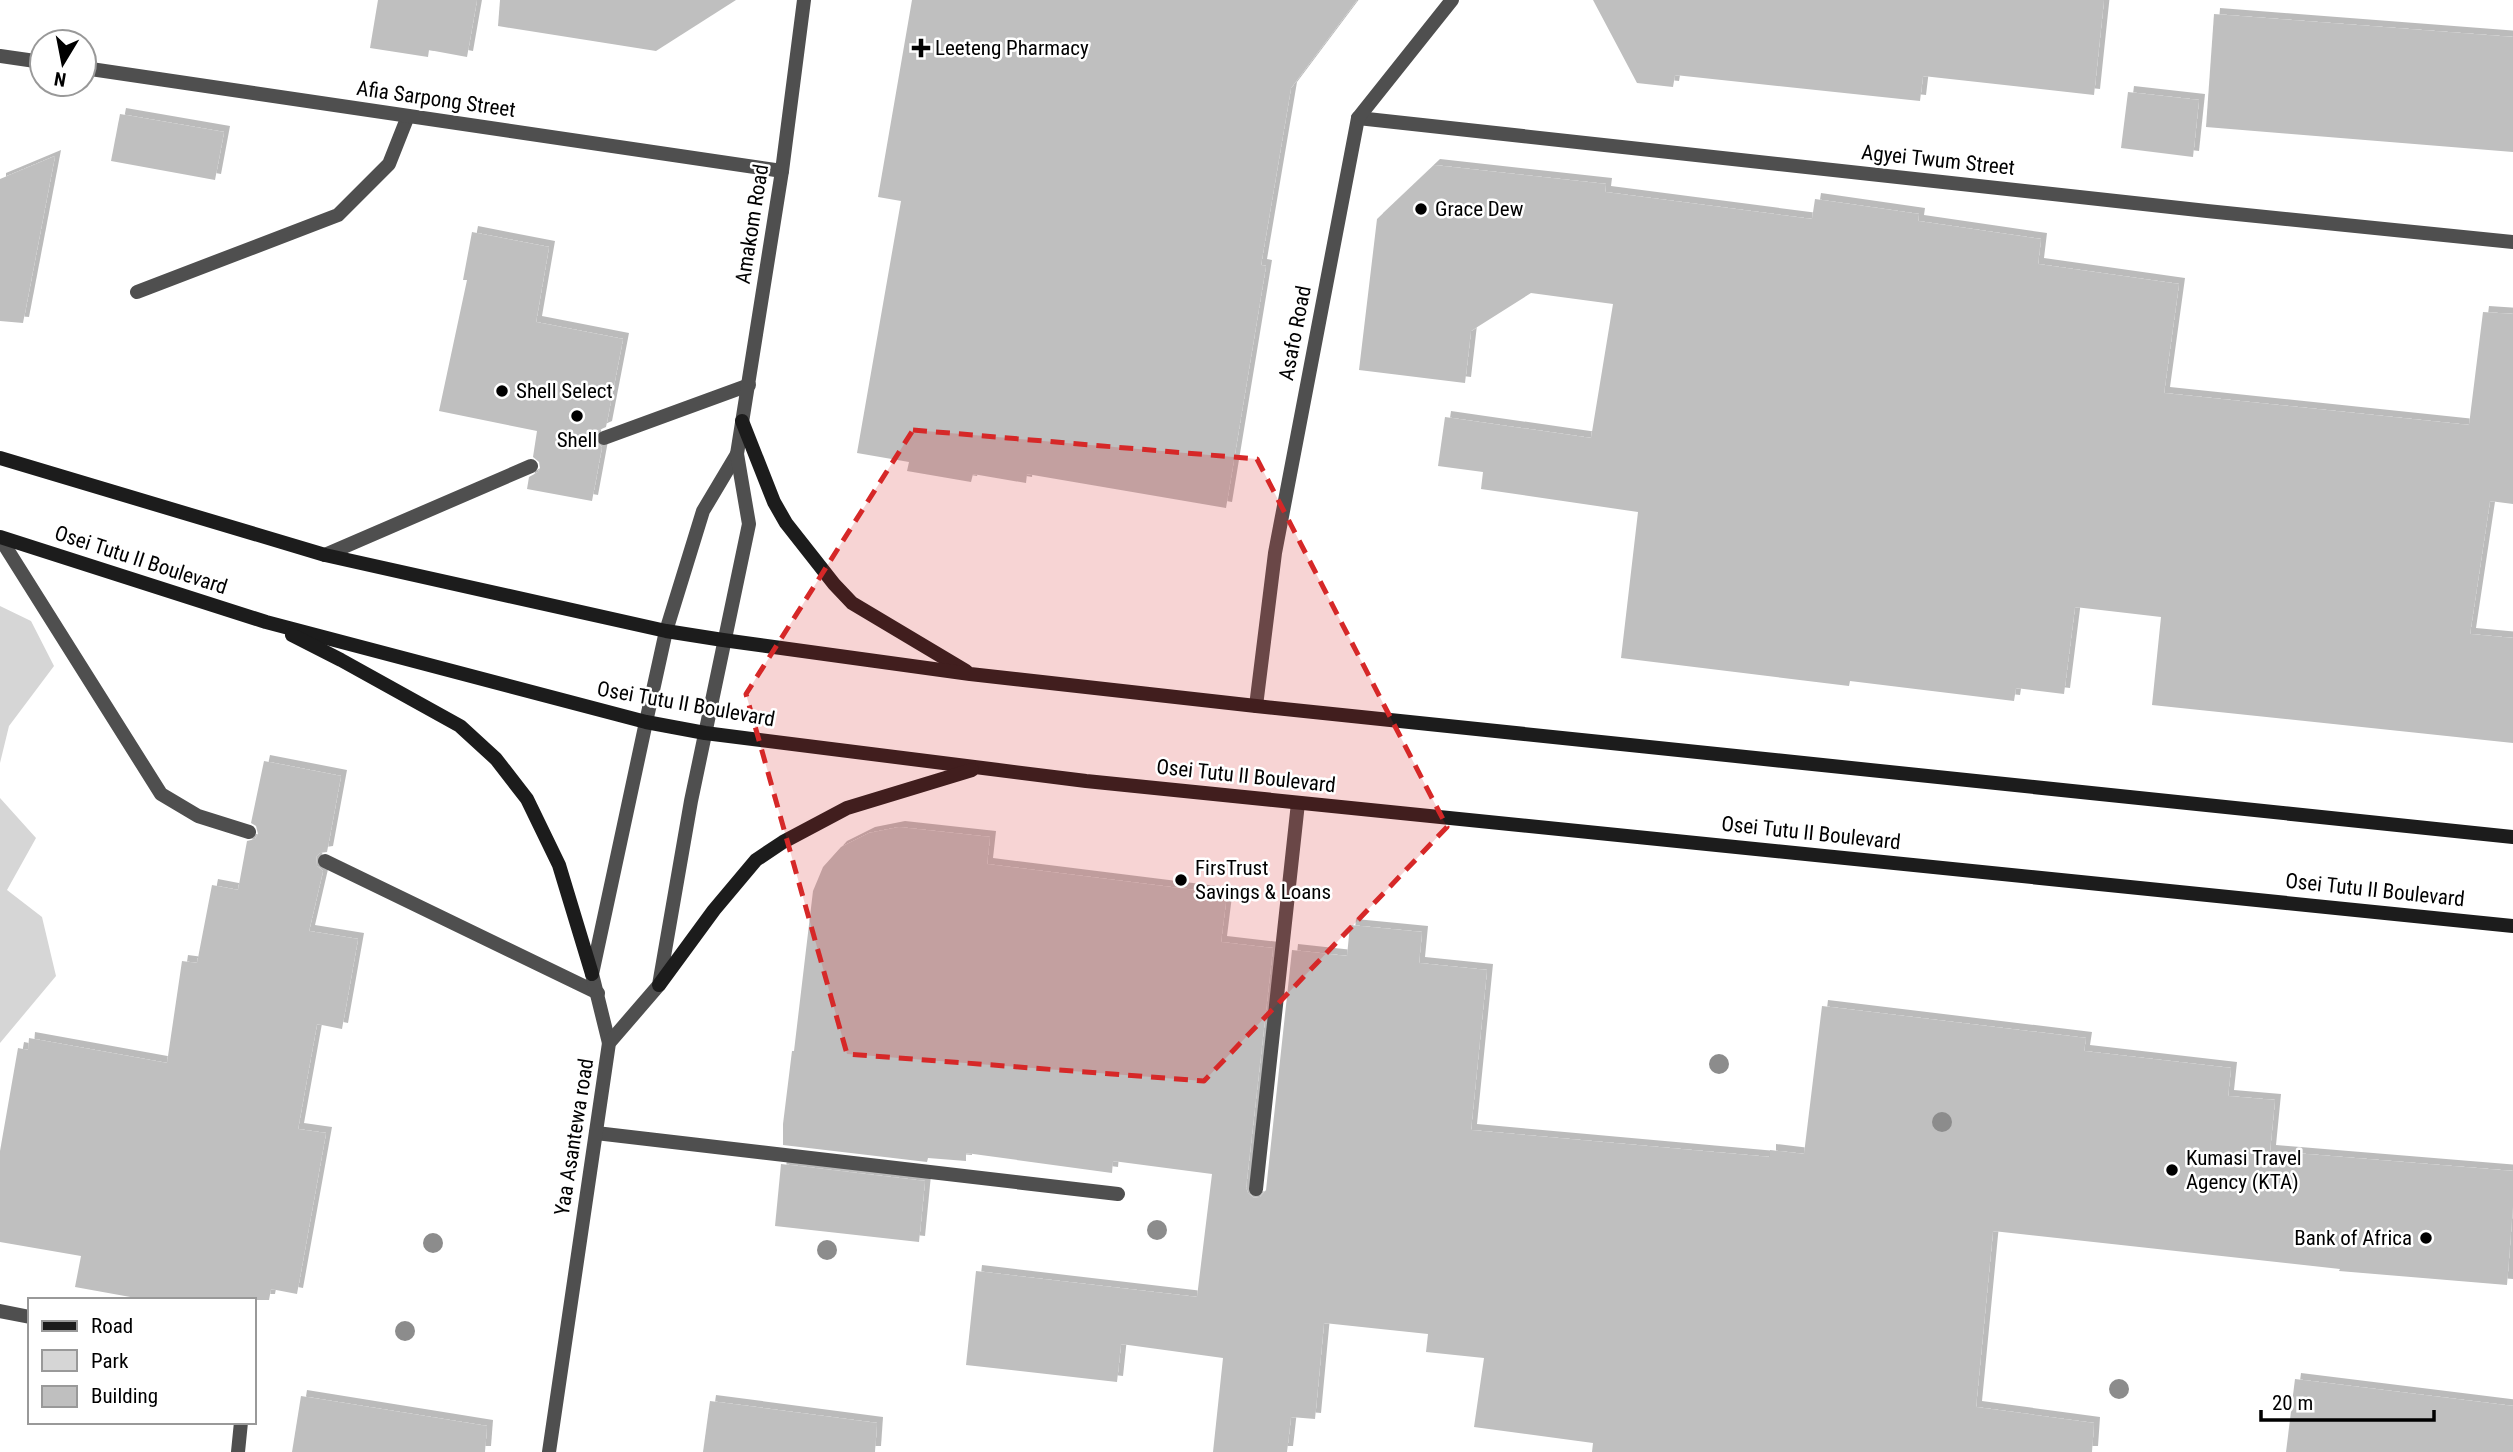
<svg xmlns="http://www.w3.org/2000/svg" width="2513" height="1452" viewBox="0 0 2513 1452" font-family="'Roboto Condensed',sans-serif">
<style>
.green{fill:#d6d6d6}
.building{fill:#bfbfbf;filter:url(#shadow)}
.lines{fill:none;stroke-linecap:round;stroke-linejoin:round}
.service{stroke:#4f4f4f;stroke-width:14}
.minor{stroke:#4f4f4f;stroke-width:14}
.tertiary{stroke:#4f4f4f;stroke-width:14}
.secondary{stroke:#1c1c1c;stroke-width:14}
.tree{fill:#8c8c8c}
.marked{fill:#d62828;fill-opacity:0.2;stroke:#d62828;stroke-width:5;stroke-dasharray:14 9;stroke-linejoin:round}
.poi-dot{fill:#000;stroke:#fff;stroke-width:2.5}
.labels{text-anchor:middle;stroke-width:5;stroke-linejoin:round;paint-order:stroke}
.poi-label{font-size:21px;fill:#000;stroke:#fff;text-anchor:start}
.street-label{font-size:21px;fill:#000;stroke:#fff}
</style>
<defs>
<filter id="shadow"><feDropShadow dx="6" dy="-6" stdDeviation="0" flood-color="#0004"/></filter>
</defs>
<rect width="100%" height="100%" fill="#fff"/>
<g class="green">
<path d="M0 606 31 621 54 666 9 726 0 763Z"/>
<path d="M0 798 36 838 7 890 42 917 56 976 0 1043Z"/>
</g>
<g class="building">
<path d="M378 0H477L467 57 429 50 428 57 370 48Z"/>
<path d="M500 0H736L656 51 498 26Z"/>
<path d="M912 0H1357L1291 88 1261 265 1266 266 1226 508 1027 474 1026 483 973 474 971 482 907 471 909 462 857 453 901 201 878 197Z"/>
<path d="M1593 0H2104L2094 95 1923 76 1920 101 1675 75 1673 87 1637 83Z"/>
<path d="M2214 14 2513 37V152L2206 127Z"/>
<path d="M2128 92 2199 100 2193 157 2121 148Z"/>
<path d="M120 114 224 132 215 180 111 161Z"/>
<path d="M55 156 23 323 0 321V179Z"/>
<path d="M1434 165 1606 184 1605 192 1812 219 1815 199 1919 214 1918 221 2041 239 2038 264 2179 284 2164 393 2469 425 2483 312 2513 314V504L2490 501 2470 634 2513 638V743L2152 705 2161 617 2075 607 2064 694 2016 688 2014 701 1850 681 1849 686 1621 658 1638 512 1481 489 1483 472 1438 466 1445 417 1591 438 1613 304 1531 293 1471 331 1465 383 1359 370 1377 219Z"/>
<path d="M472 232 549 247 536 322 623 339 606 427 597 431 595 436V442L602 447 592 501 527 489 529 477 538 472 540 468 539 462 533 457 537 431 439 411 467 280H463Z"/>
<path d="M264 761 341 776 327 852 320 853 316 857 317 866 323 871 309 931 358 939 342 1029 317 1024 298 1129 326 1133 297 1294 271 1289 269 1300H147L75 1287 81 1256 0 1242V1151L18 1048 28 1050 29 1038 167 1063 182 961 197 963 212 885 238 890 247 841 255 839 258 834 256 826 251 823Z"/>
<path d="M899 827 990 837 987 864 1227 894 1221 942 1273 948 1246 1188 1248 1193 1254 1198 1260 1197 1266 1190 1292 950 1347 956 1350 925 1422 932 1419 963 1487 970 1471 1130 1770 1157V1150L1804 1154 1822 1006 2086 1038 2084 1051 2231 1068 2228 1096 2275 1100 2270 1151 2513 1171V1206L2507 1285 2339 1271 2340 1269 1993 1231 1976 1407 2094 1423 2092 1452H1592L1593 1443 1474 1427 1484 1358 1426 1352 1428 1334 1324 1323 1315 1419 1291 1417 1287 1452H1213L1223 1358 1121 1344 1117 1382 966 1365 976 1271 1197 1297 1212 1174 1113 1161 1112 1173 966 1153V1161L928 1158 927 1162 783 1145V1124L792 1051H794L813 891 823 867 841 847 869 833Z"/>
<path d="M781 1164 925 1181 919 1242 775 1226Z"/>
<path d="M2295 1379 2513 1406V1452H2286Z"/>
<path d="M301 1396 487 1426 485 1452H292Z"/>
<path d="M710 1401 877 1423 875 1452H703Z"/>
</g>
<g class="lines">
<g class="service">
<path d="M137 292 338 215 389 164 408 116"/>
<path d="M604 438 749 385"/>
<path d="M0 538 161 794 198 816 249 832"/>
<path d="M325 555 531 466"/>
<path d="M325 861 598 993"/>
<path d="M596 1133 1118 1194"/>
<path d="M1256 1189 1298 803"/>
<path d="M0 1311 30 1317"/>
<path d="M238 1452 241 1422"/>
</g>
<g class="minor">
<path d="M0 56 42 62"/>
<path d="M84 68 782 171"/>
<path d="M1358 118 2207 211 2513 242"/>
<path d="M1256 706 1275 553 1358 118 1452 0"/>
</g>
<g class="tertiary">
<path d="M609 1043 592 974 646 722 666 631 703 511 737 454"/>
<path d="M549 1452 609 1043 659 985 691 801 749 524 737 454 782 171 804 0"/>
</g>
<g class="secondary">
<path d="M742 421 774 502 786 523 834 584 852 603 966 671"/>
<path d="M0 458 325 555 666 631 723 640 970 674 1256 706 2513 837"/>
<path d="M0 537 266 622 646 722 705 733 1086 781 2513 926"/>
<path d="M292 635 341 660 460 726 496 759 527 799 559 865 592 974"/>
<path d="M659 985 714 910 756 860 783 842 847 808 972 770"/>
</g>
</g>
<g class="tree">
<circle cx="1719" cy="1064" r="10"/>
<circle cx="1942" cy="1122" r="10"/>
<circle cx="1157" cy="1230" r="10"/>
<circle cx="433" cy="1243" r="10"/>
<circle cx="827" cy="1250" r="10"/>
<circle cx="405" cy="1331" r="10"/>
<circle cx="2119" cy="1389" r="10"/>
</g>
<path class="marked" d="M913 430 1257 459 1447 827 1204 1081 847 1054 746 694Z"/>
<g class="poi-dot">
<path d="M917.5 37.5h7v7h7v7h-7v7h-7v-7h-7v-7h7z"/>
<circle cx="1421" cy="209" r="7"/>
<circle cx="502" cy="391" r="7"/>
<circle cx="577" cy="416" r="7"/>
<circle cx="1181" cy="880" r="7"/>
<circle cx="2172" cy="1170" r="7"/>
<circle cx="2426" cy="1238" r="7"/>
</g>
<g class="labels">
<g class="poi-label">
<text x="935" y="55">Leeteng Pharmacy</text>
<text x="1435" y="216">Grace Dew</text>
<text x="516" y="398">Shell Select</text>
<text x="577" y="447" text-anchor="middle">Shell</text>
<text x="1195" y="875">FirsTrust<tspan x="1195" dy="24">Savings &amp; Loans</tspan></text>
<text x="2186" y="1165">Kumasi Travel<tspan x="2186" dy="24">Agency (KTA)</tspan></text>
<text x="2412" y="1245" text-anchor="end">Bank of Africa</text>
</g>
<g class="street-label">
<text transform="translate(436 99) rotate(8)" y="7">Afia Sarpong Street</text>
<text transform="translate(1938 160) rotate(6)" y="7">Agyei Twum Street</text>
<text transform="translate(752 224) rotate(-81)" y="7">Amakom Road</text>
<text transform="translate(1295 333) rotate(-79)" y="7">Asafo Road</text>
<text transform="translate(141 560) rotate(18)" y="7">Osei Tutu II Boulevard</text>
<text transform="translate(686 704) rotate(10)" y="7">Osei Tutu II Boulevard</text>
<text transform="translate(1246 776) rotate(6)" y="7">Osei Tutu II Boulevard</text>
<text transform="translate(1811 833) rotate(6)" y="7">Osei Tutu II Boulevard</text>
<text transform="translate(2375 890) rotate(6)" y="7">Osei Tutu II Boulevard</text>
<text transform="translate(574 1137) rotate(-81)" y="7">Yaa Asantewa road</text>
</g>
</g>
<rect x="28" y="1298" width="228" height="126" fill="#ffffff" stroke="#999999" stroke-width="2"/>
<rect x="42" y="1321" width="35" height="10" fill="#1c1c1c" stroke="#999999" stroke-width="2"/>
<text x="91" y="1333" font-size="21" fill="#000000">Road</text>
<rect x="42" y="1350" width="35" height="21" fill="#d6d6d6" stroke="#999999" stroke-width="2"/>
<text x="91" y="1368" font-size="21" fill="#000000">Park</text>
<rect x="42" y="1386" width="35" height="21" fill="#bfbfbf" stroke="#999999" stroke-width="2"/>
<text x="91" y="1403" font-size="21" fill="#000000">Building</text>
<g transform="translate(63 63) rotate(190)"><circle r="33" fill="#ffffff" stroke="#999999" stroke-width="2"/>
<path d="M0-5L12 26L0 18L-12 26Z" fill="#000000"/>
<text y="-10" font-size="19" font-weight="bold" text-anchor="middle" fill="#000000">N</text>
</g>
<path d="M2261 1410v10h173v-10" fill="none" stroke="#000000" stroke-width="3.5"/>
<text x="2272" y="1410" font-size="21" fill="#000000" stroke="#ffffff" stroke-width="5" paint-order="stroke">20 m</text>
</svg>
